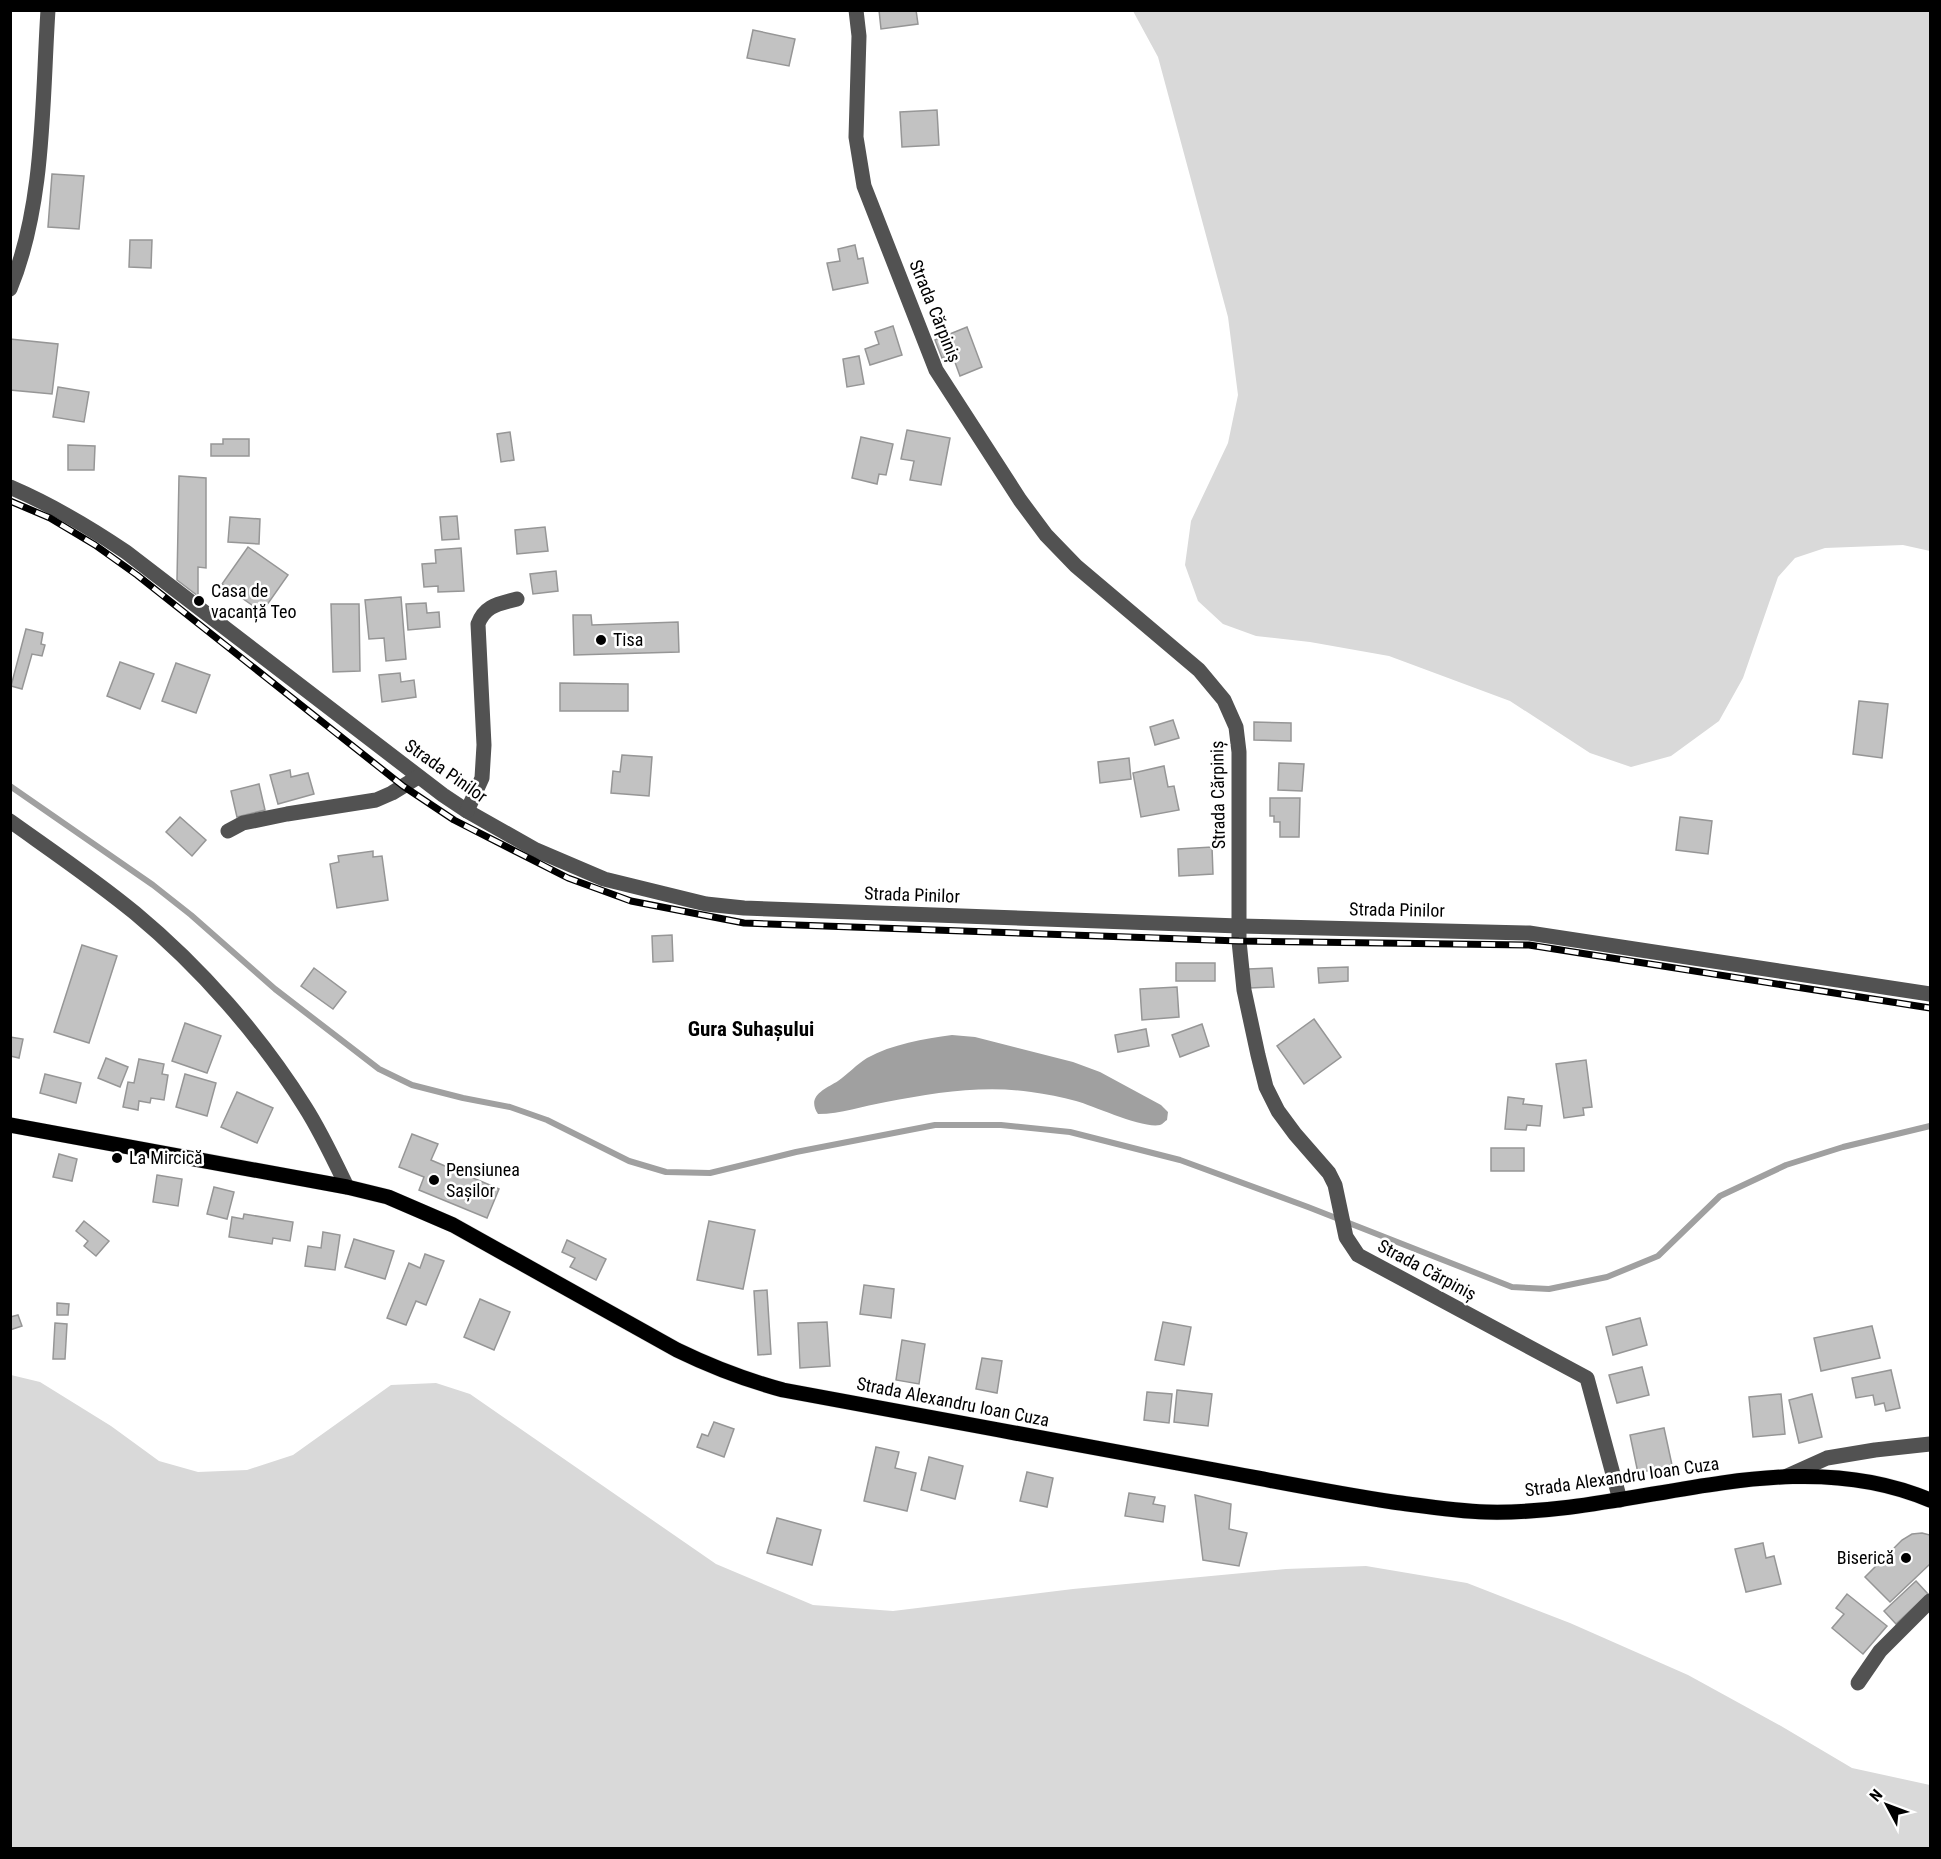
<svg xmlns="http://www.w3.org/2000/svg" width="1941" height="1859" viewBox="0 0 1941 1859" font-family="'Roboto Condensed',sans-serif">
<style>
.green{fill:#d9d9d9}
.water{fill:#a0a0a0}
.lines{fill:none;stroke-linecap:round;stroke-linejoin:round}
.stream{stroke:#a0a0a0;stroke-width:6}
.building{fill:#c2c2c2;stroke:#969696;stroke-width:1.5}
.major-casing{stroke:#dbdbdb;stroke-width:16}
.minor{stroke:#525252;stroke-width:15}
.major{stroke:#000;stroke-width:15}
.rail-casing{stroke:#000;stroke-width:7}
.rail{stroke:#fff;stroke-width:4.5;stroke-dasharray:14;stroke-linecap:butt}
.poi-dot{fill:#000;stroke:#fff;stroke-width:2}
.labels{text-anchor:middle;stroke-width:5;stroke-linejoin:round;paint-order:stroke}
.street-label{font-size:18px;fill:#000;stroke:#fff}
.poi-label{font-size:18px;fill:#000;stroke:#fff;text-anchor:start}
.quarter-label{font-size:21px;font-weight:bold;fill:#000;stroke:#fff}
</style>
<rect width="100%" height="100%" fill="#fff"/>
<g class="green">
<path d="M1133 11H1930V551L1903 545 1825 548 1795 558 1778 577 1743 678 1719 721 1671 756 1631 767 1590 753 1510 701 1389 656 1310 642 1256 636 1223 624 1198 601 1185 565 1191 521 1228 443 1238 395 1228 317 1158 57Z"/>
<path d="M11 1375 40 1382 111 1426 159 1461 198 1472 247 1470 293 1455 391 1385 436 1383 470 1394 716 1564 813 1605 893 1611 1073 1589 1286 1569 1366 1566 1467 1583 1570 1623 1688 1675 1781 1726 1852 1768 1930 1785V1848H11Z"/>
</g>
<path class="water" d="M952 1035 975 1037 1073 1062 1100 1072 1161 1105 1168 1112 1167 1120C1165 1121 1163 1124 1160 1125 1143 1129 1094 1106 1076 1101 1062 1097 1046 1094 1031 1092 982 1085 934 1093 886 1102 863 1106 841 1114 818 1114 806 1096 825 1089 838 1081 848 1074 857 1064 867 1058 892 1044 924 1039 952 1035Z"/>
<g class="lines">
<path class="stream" d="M10 786 153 885 191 915 275 989 379 1069 412 1085 463 1098 510 1107 547 1120 629 1161 666 1172 710 1173 796 1152 935 1125H1001L1070 1132 1180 1160 1308 1207 1512 1287 1549 1289 1607 1277 1658 1256 1720 1196 1786 1165 1843 1147 1930 1126"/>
</g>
<g class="building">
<path d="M879 10H916L918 24 881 29Z"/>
<path d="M753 30 795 39 789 66 747 58Z"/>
<path d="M937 110 939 145 902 147 900 112Z"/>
<path d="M52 174 84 176 79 229 48 227Z"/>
<path d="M130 240H152L151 268 129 267Z"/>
<path d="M855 245 858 259 863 258 868 283 833 290 827 263 840 261 838 249Z"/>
<path d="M893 326 902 355 870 365 865 349 879 344 875 332Z"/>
<path d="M967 327 982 367 960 376 952 354 942 358 935 340Z"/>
<path d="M10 339 58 344 52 394 10 390Z"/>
<path d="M859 356 864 384 847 387 843 359Z"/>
<path d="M58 387 89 392 84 422 53 417Z"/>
<path d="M907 430 950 438 941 485 910 480 914 461 901 459Z"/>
<path d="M510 432 514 460 501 462 497 434Z"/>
<path d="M861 437 893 444 886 475 879 474 877 484 852 478Z"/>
<path d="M223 439H249V456H211V444H223Z"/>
<path d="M68 445 95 446 94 470H68Z"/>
<path d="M179 476 206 478V568L198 567V596L177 580Z"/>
<path d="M457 516 459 539 442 540 440 517Z"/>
<path d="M230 517 260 519 259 544 228 542Z"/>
<path d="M545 527 548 551 517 554 515 530Z"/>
<path d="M248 547 288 575 262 612 222 584Z"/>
<path d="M461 548 464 591 438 592V586L424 587 422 564 436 563 435 550Z"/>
<path d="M556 571 558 591 533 594 530 574Z"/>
<path d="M401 597 406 659 386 661 384 638 369 639 365 600Z"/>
<path d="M426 603 427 613 439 612 440 627 408 630 406 604Z"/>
<path d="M331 604H359L360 671 333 672Z"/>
<path d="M573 615H591L592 625 678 622 679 652 574 655Z"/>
<path d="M26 629 43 633 41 644 45 645 42 656 32 654 22 689 11 686Z"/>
<path d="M120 662 154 674 140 709 107 696Z"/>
<path d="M176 663 210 675 196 713 162 701Z"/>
<path d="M400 673 401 682 414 680 416 697 382 702 379 675Z"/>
<path d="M560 683 628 684V711H560Z"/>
<path d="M1859 701 1888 704 1882 758 1853 754Z"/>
<path d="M1173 720 1179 738 1155 745 1150 727Z"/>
<path d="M1254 722 1291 723V741L1254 740Z"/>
<path d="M622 755 652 757 649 796 611 793 613 771 620 772Z"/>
<path d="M1129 758 1131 779 1100 783 1098 762Z"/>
<path d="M1279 763 1304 764 1302 791 1278 790Z"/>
<path d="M1164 766 1168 787 1174 786 1179 810 1141 817 1133 773Z"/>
<path d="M290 770 291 777 308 773 314 794 278 804 270 775Z"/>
<path d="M259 784 265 810 237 817 231 791Z"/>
<path d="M1270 798H1300L1299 837H1280V822H1274V816H1270Z"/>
<path d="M180 817 206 840 192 856 166 832Z"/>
<path d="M1680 817 1712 821 1708 854 1676 850Z"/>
<path d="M1212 847 1213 874 1179 876 1178 849Z"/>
<path d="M373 851V857L382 856 388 900 337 908 330 864 339 862 338 856Z"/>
<path d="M672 935 673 961 653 962 652 936Z"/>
<path d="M82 945 117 956 89 1043 54 1032Z"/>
<rect x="1176" y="963" width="39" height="18"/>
<path d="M1348 967V981L1319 983 1318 968Z"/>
<path d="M314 968 346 992 333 1009 301 986Z"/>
<path d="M1272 968 1274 987 1249 988 1248 969Z"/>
<path d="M1177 987 1179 1017 1142 1020 1140 989Z"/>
<path d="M1314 1019 1341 1057 1304 1084 1277 1046Z"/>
<path d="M185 1023 221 1036 207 1073 172 1061Z"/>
<path d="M1202 1024 1209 1046 1180 1057 1172 1035Z"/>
<path d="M1146 1029 1149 1046 1118 1052 1115 1035Z"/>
<path d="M10 1037 23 1039 19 1058 10 1056Z"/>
<path d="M106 1058 128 1067 120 1087 98 1078Z"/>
<path d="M139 1059 164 1064 162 1074 168 1075 164 1100 151 1098 150 1103 139 1101 138 1110 123 1107 128 1082 134 1083Z"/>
<path d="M1586 1060 1592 1107 1583 1108 1584 1115 1564 1118 1556 1064Z"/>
<path d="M45 1074 81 1083 76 1103 40 1093Z"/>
<path d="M185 1074 216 1083 207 1116 176 1107Z"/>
<path d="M237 1092 273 1108 257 1143 221 1127Z"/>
<path d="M1508 1097 1524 1099 1523 1104 1542 1106 1540 1126 1527 1125 1526 1130 1505 1129Z"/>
<path d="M412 1134 438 1144 431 1160 499 1189 487 1218 419 1190 424 1177 399 1167Z"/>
<rect x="1491" y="1148" width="33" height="23"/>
<path d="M59 1154 77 1159 72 1181 53 1177Z"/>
<path d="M157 1175 182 1179 178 1206 153 1202Z"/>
<path d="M214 1187 234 1192 227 1219 207 1214Z"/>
<path d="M244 1214 293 1222 290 1241 273 1238 272 1244 229 1237 232 1217 243 1219Z"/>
<path d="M84 1221 109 1241 96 1256 84 1246 88 1241 76 1231Z"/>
<path d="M709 1221 755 1230 743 1289 697 1280Z"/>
<path d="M323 1232 340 1235 335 1270 305 1266 308 1246 321 1248Z"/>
<path d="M354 1239 394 1251 385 1279 345 1267Z"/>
<path d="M567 1240 606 1259 596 1280 570 1267 575 1258 562 1252Z"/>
<path d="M425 1254 444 1261 426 1305 416 1301 406 1325 387 1318 409 1263 420 1268Z"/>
<path d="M864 1285 894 1289 891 1318 860 1314Z"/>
<path d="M767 1290 771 1354 758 1355 754 1291Z"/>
<path d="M480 1299 510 1312 494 1350 464 1337Z"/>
<path d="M57 1303 69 1304 68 1315H57Z"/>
<path d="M18 1315 22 1326 10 1330V1317Z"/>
<path d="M1640 1318 1647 1345 1613 1355 1606 1327Z"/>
<path d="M827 1322 830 1366 800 1368 798 1323Z"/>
<path d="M1163 1322 1191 1327 1184 1365 1155 1360Z"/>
<path d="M55 1323 67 1324 65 1359H53Z"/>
<path d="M1872 1326 1880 1358 1821 1371 1814 1338Z"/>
<path d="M902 1340 925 1344 919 1384 896 1380Z"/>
<path d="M982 1358 1002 1361 997 1393 976 1389Z"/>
<path d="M1642 1367 1649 1395 1617 1403 1609 1375Z"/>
<path d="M1891 1370 1900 1408 1886 1411 1884 1403 1875 1405 1873 1395 1856 1398 1852 1378Z"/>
<path d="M1177 1390 1212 1394 1208 1426 1174 1422Z"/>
<path d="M1147 1392 1172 1394 1169 1423 1144 1420Z"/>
<path d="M1781 1394 1785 1434 1753 1437 1749 1397Z"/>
<path d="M1812 1394 1822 1437 1799 1443 1789 1400Z"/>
<path d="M714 1422 734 1429 724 1457 697 1447 702 1434 708 1436Z"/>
<path d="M1664 1428 1672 1465 1638 1473 1630 1435Z"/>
<path d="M876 1447 899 1452 895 1468 916 1473 907 1511 864 1501Z"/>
<path d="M929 1457 963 1466 955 1499 921 1490Z"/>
<path d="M1027 1472 1053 1478 1047 1507 1020 1501Z"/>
<path d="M1129 1493 1155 1497 1153 1504 1165 1506 1163 1522 1125 1516Z"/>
<path d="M1195 1495 1231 1504 1229 1529 1247 1533 1239 1566 1203 1560Z"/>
<path d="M777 1518 821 1530 812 1565 767 1553Z"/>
<path d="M1922 1533 1930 1535V1564L1890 1602 1865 1577 1902 1540 1912 1534Z"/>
<path d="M1763 1543 1766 1558 1774 1556 1781 1584 1746 1592 1735 1549Z"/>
<path d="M1916 1581 1928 1594 1896 1624 1884 1611Z"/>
<path d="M1847 1594 1887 1626 1863 1654 1832 1628 1844 1614 1836 1608Z"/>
</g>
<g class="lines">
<g class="major-casing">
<path id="major" d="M10 1125 347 1187 388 1197 453 1225 677 1350C712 1367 746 1380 783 1390 927 1417 1071 1443 1215 1470 1274 1481 1333 1493 1393 1502 1424 1506 1455 1511 1486 1512 1635 1516 1786 1439 1930 1500"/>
</g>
<g class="minor">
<path d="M856 10 859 36 856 137 864 186 936 370 1020 500 1046 535 1076 566 1199 670 1224 700 1236 727 1239 752V941L1244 990 1258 1055 1266 1087 1278 1111 1295 1134 1329 1173 1335 1185 1346 1237 1358 1255 1587 1378 1620 1500"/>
<path d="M10 289C45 204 42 101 48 10"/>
<path d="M10 487C52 505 89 527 126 552L443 795 467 811 536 850 604 879 706 904 744 908 1239 926 1529 933 1930 994"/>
<path d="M467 811 482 778 484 745 478 624C485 605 499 604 517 599"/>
<path d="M10 821C52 851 95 880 135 913 200 967 260 1035 305 1107 321 1132 334 1160 347 1187"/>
<path d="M228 831 243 823 287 814 376 800 392 793 418 777"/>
<path d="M1787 1476 1827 1458 1875 1450 1930 1444"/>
<path d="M1858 1683 1880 1651 1930 1601"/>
</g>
<use href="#major" class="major"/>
<g class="rail-casing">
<path id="rail" d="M10 501 50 518 95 545 137 575 403 786 454 820 568 878 631 901 744 923 1239 941 1529 945 1930 1008"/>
</g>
<use href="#rail" class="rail"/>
</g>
<g class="poi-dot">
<circle cx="199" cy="601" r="6"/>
<circle cx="601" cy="640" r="6"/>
<circle cx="117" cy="1158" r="6"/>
<circle cx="434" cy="1180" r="6"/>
<circle cx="1906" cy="1558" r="6"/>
</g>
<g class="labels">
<g class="street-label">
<text transform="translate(935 311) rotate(68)" y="6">Strada Cărpiniș</text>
<text transform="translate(446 771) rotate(35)" y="6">Strada Pinilor</text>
<text transform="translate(1218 795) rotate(-91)" y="6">Strada Cărpiniș</text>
<text transform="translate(912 895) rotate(2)" y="6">Strada Pinilor</text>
<text transform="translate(1397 910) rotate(1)" y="6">Strada Pinilor</text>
<text transform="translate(1427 1270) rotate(28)" y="6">Strada Cărpiniș</text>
<text transform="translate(953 1402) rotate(11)" y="6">Strada Alexandru Ioan Cuza</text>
<text transform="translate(1622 1477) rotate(-8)" y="6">Strada Alexandru Ioan Cuza</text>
</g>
<g class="poi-label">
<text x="211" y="597">Casa de<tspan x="211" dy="21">vacanță Teo</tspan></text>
<text x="613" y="646">Tisa</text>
<text x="129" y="1164">La Mircică</text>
<text x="446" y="1176">Pensiunea<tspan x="446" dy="21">Sașilor</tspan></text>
<text x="1894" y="1564" text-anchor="end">Biserică</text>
</g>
<g class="quarter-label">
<text x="751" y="1036">Gura Suhașului</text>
</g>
</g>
<rect width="1941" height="1859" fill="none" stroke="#000000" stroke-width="24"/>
<g transform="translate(1887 1805) rotate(311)" stroke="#ffffff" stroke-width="4.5" paint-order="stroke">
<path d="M0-4.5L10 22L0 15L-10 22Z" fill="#000000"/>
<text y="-9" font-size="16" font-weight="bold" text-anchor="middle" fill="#000000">N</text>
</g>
</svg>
